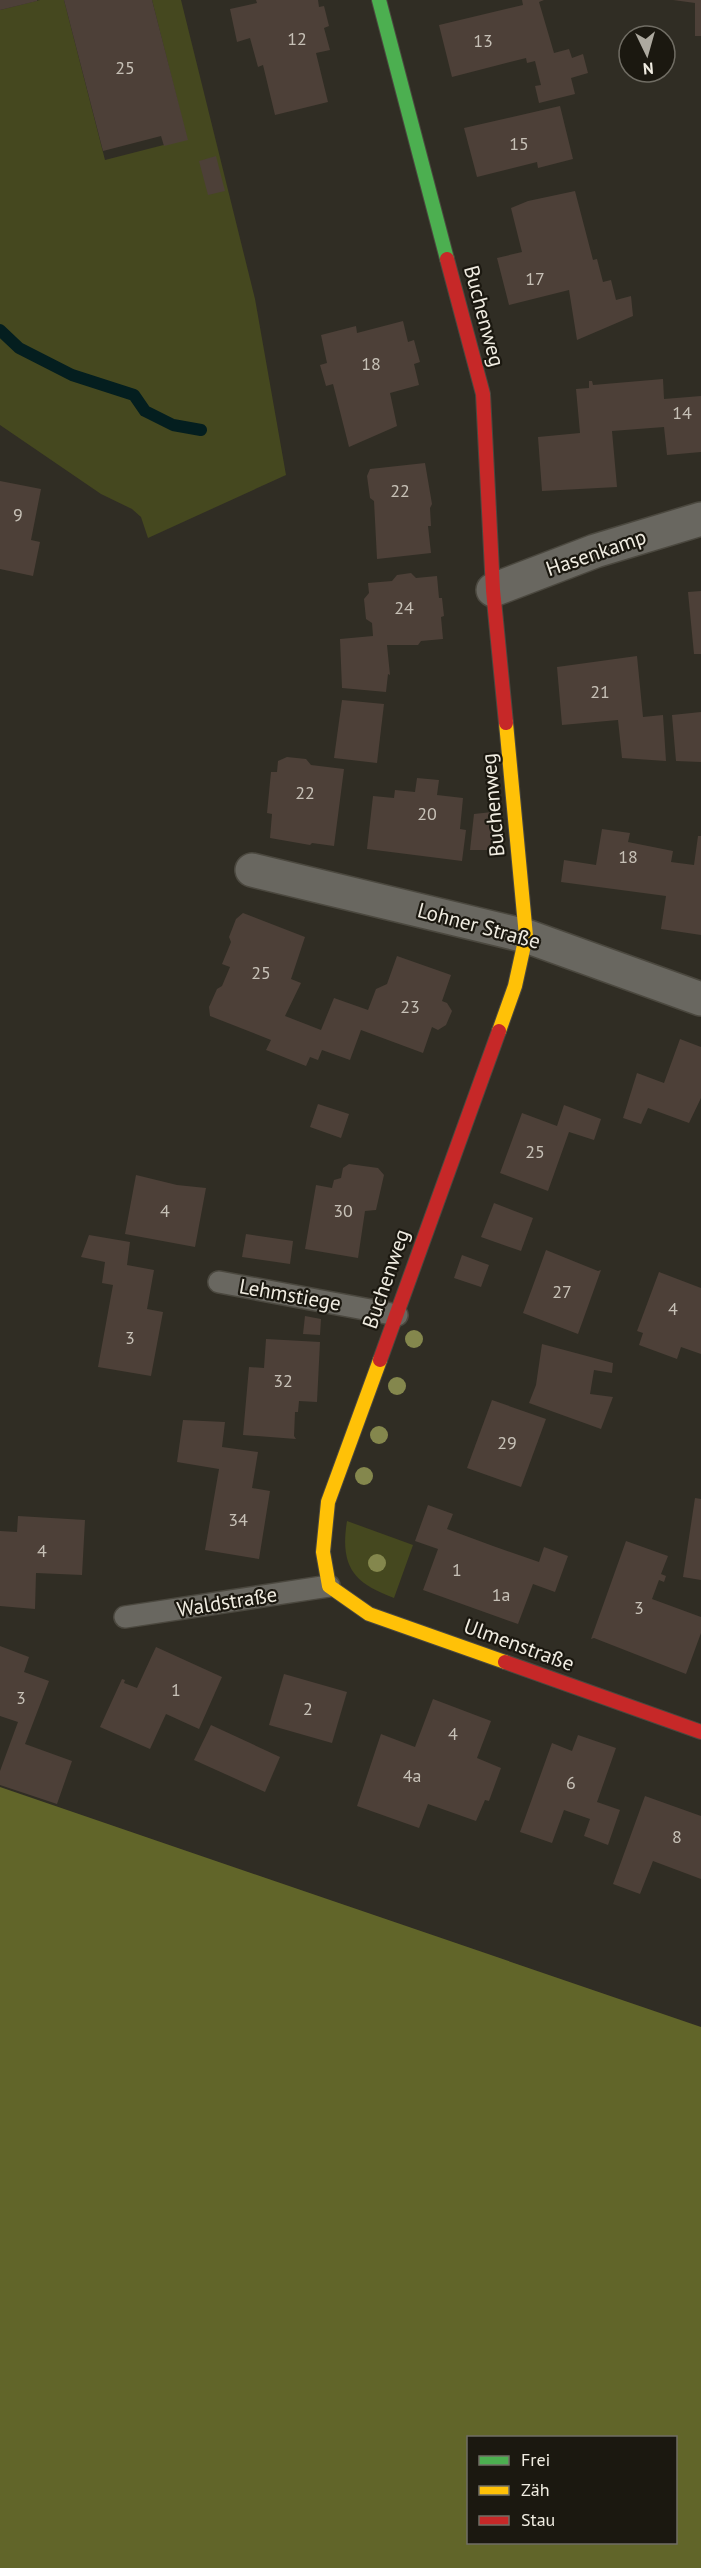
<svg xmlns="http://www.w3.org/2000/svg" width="701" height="2568" viewBox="0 0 701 2568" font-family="'PT Sans',sans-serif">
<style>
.green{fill:#45481f}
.forest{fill:#616529;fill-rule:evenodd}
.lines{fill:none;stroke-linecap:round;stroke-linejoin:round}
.stream{stroke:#041e1f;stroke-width:12}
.building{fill:#4d4038}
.lane-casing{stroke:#4b483f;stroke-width:24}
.street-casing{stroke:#4b483f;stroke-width:36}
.fast-casing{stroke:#4b483f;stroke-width:16}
.slow-casing{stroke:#4b483f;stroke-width:16}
.jam-casing{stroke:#4b483f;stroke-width:16}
.lane{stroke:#696760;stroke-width:21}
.street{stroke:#696760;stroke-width:33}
.fast{stroke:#4caf50;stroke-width:14}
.slow{stroke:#ffc107;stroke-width:14}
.jam{stroke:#c62828;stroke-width:14}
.tree{fill:#84874d}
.labels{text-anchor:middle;stroke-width:4.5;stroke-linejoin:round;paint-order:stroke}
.number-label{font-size:18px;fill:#c7c1b7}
.street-label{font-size:21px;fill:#f0ece1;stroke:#1b1810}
</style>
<rect width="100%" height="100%" fill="#302d24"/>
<g class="green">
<path d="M40 0H64L105 160 187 139 152 0H181L255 299 286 475 148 538 141 517 132 509 101 494 0 425V10Z"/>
<path d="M347 1521 413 1545 394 1598C352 1583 340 1565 347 1521Z"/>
</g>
<path class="forest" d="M0 1787 701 2027V2568H0ZM468 2438H676V2542H468Z"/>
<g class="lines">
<path class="stream" d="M0 330 19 348 72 375 134 395 145 411 173 425 201 430"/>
</g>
<g class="building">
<path d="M0 0H37V1L0 10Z"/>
<path d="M64 0H152L188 140 164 146 161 136 103 151Z"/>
<path d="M256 0H318L319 7 324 6 329 26 324 28 330 50 316 53 328 102 275 115 263 65 258 67 250 38 237 42 230 9 257 3Z"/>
<path d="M522 0H544L539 2 554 53 569 49 572 58 583 54 588 73 571 78 575 94 539 103 535 86 541 85 535 61 527 63 526 58 452 77 439 25 523 5Z"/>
<path d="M673 0H701V36H695V3Z"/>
<path d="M560 106 573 159 538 168 537 162 477 177 464 128Z"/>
<path d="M216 156 225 191 208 195 199 161Z"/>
<path d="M575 191 593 260 597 259 603 282 611 280 616 300 631 296 633 316 577 340 569 290 509 305 497 258 522 252 511 208 528 201Z"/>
<path d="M403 321 408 342 414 340 420 362 414 364 419 385 390 393 397 426 349 447 333 384 326 386 320 365 327 363 321 335 356 326 357 333Z"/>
<path d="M663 379 664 399 701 396V452L667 455 664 427 612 431 617 487 542 491 538 437 580 433 576 389 589 388V381H592L593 385Z"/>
<path d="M425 463 432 504 430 508 431 526H428L431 553 377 559 374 501 370 498 367 476 370 469Z"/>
<path d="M0 481 41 489 31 540 40 542 33 576 0 569Z"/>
<path d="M411 573 416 578 437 576 439 598H442L444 616 441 617 443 639 421 641 418 645H387L390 675 388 674 386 692 342 688 340 639 373 636 372 623 366 619 364 599 369 593 368 583 392 581 397 575Z"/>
<path d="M701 591V654H694L688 592Z"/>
<path d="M637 656 643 717 663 715 666 761 622 758 618 720 562 725 557 667Z"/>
<path d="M342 700 384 704 377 763 334 758Z"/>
<path d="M701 712V762L676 761 672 715Z"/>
<path d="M287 757 306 759 311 765 344 769 334 846 312 843 310 845 270 838 272 814 267 813 271 772H277L278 761Z"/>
<path d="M417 778 439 780 437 795 463 798 460 829 466 830 462 861 367 849 373 796 394 798 395 790 415 792Z"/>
<path d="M492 812 496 850H470L474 814Z"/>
<path d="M602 829 630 833 628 842 673 851 671 862 694 865 698 836H701V935L661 929 666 896 561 882 564 860 596 865Z"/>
<path d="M243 913 305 937 291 979 301 983 285 1016 321 1030 334 998 368 1010 376 989 387 984 397 956 451 975 442 1001 447 1003 452 1011 446 1025 438 1030 432 1027 423 1053 361 1030 350 1060 322 1050 318 1060 310 1057 306 1066 266 1050 271 1040 210 1016 209 1007 217 989 222 986 230 967 222 964 231 942 229 937 236 919Z"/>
<path d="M680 1039 701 1047V1098L689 1123 648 1108 641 1124 623 1118 637 1073 664 1083Z"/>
<path d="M318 1104 349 1114 341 1138 310 1127Z"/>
<path d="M564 1105 601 1119 594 1140 569 1132 548 1191 500 1173 522 1113 557 1126Z"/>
<path d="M349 1164 378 1168 384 1175 376 1210 365 1211 358 1258 305 1249 316 1185 332 1188 334 1180 341 1178 343 1168Z"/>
<path d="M136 1175 177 1185 206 1188 195 1247 125 1234Z"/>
<path d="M494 1203 533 1218 521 1251 481 1237Z"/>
<path d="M246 1234 293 1241 290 1264 242 1257Z"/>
<path d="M89 1235 130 1242 127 1265 154 1270 147 1309 163 1312 151 1376 98 1367 113 1285 102 1283 105 1262 81 1257Z"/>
<path d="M546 1250 598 1271 601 1270 578 1334 523 1313Z"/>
<path d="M462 1255 489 1265 481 1287 454 1278Z"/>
<path d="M659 1272 701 1288V1354L681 1347 677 1359 639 1345 643 1333 637 1331Z"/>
<path d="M305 1316 321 1319 320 1335 303 1334Z"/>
<path d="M266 1339 320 1342 317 1402 299 1401 298 1412H295L294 1436 296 1439 243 1435 249 1367 264 1368Z"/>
<path d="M542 1344 613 1363 612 1373 594 1370 590 1394 613 1397 601 1429 529 1403 536 1385Z"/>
<path d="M492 1400 546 1419 521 1487 467 1468Z"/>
<path d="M183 1420 225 1422 222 1447 258 1452 252 1488 270 1491 259 1559 205 1550 219 1469 177 1462Z"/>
<path d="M695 1498 701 1499V1580L683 1577Z"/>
<path d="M428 1505 453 1514 447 1529 493 1546 539 1562 544 1547 568 1556 555 1592 533 1584 518 1624 423 1590 438 1549 415 1541Z"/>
<path d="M18 1516 85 1520 82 1575 36 1573 35 1609 0 1606V1531L17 1532Z"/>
<path d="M626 1541 668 1556 661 1574 666 1576 664 1582 659 1580 652 1599 701 1617V1633L686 1674 594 1638 591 1639Z"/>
<path d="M0 1646 29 1657 24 1672 49 1681 25 1744 72 1761 57 1804 0 1785V1771L18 1722 0 1716Z"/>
<path d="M156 1647 222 1677 199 1729 166 1714 150 1749 100 1727 122 1679 125 1680 124 1683 137 1688Z"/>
<path d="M284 1674 347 1692 332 1743 269 1725Z"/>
<path d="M433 1699 491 1721 477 1758 501 1768 489 1801 485 1800 476 1821 428 1804 419 1828 357 1806 381 1734 415 1747Z"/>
<path d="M211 1725 280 1757 265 1792 194 1760Z"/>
<path d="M578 1735 616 1748 597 1802 620 1810 608 1845 584 1836 590 1819 564 1810 552 1843 520 1832 552 1743 572 1751Z"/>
<path d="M645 1796 701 1816V1879L653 1861 640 1894 613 1884Z"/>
</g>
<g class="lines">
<g class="lane-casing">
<g id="lane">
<path d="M219 1282 397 1315"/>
<path d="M125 1617 329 1586"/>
</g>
</g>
<g class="street-casing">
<g id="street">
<path d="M493 590 595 551 701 519"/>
<path d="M252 870 526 936 701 999"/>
</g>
</g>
<g class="fast-casing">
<path id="fast" d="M379 0 447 259"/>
</g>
<g class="slow-casing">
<g id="slow">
<path d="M499 1031 515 986 526 936 506 723"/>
<path d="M380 1360 328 1502 323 1552 329 1586 369 1614 505 1662"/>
</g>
</g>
<g class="jam-casing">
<g id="jam">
<path d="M447 259 483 394 493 590 506 723"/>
<path d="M380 1360 499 1031"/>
<path d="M505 1662 701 1732"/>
</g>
</g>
<use href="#lane" class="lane"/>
<use href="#street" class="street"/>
<use href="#fast" class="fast"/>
<use href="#slow" class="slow"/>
<use href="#jam" class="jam"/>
</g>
<g class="tree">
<circle cx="414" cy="1339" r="9"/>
<circle cx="397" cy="1386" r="9"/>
<circle cx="379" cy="1435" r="9"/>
<circle cx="364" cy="1476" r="9"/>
<circle cx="377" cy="1563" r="9"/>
</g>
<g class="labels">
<g class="number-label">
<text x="297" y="45">12</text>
<text x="483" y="47">13</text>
<text x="125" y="74">25</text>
<text x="519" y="150">15</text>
<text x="535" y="285">17</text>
<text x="371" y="370">18</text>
<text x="682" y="419">14</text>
<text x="400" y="497">22</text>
<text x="18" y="521">9</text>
<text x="404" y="614">24</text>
<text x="600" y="698">21</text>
<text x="305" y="799">22</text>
<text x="427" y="820">20</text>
<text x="628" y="863">18</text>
<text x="261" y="979">25</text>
<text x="410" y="1013">23</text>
<text x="535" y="1158">25</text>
<text x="165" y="1217">4</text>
<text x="343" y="1217">30</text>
<text x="562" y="1298">27</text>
<text x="673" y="1315">4</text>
<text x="130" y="1344">3</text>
<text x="283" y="1387">32</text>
<text x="507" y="1449">29</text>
<text x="238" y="1526">34</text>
<text x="42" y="1557">4</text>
<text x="457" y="1576">1</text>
<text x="501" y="1601">1a</text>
<text x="639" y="1614">3</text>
<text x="176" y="1696">1</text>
<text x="21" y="1704">3</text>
<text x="308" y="1715">2</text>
<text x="453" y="1740">4</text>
<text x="412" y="1782">4a</text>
<text x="571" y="1789">6</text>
<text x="677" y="1843">8</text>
</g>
<g class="street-label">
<text transform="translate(484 316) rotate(75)" y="7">Buchenweg</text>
<text transform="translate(596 553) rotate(-19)" y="7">Hasenkamp</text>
<text transform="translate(493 805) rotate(-95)" y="7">Buchenweg</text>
<text transform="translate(479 926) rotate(15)" y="7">Lohner Straße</text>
<text transform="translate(386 1279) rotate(-71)" y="7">Buchenweg</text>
<text transform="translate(290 1295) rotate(10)" y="7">Lehmstiege</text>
<text transform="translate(227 1602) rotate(-9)" y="7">Waldstraße</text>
<text transform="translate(519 1645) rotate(20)" y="7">Ulmenstraße</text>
</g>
</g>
<rect x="467" y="2436" width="210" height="108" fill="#1b1810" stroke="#706d64" stroke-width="1.5"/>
<rect x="479" y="2456" width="30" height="9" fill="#4caf50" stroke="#706d64" stroke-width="1.5"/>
<text x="521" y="2466" font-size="18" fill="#f0ece1">Frei</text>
<rect x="479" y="2486" width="30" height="9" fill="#ffc107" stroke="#706d64" stroke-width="1.5"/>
<text x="521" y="2496" font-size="18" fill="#f0ece1">Zäh</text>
<rect x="479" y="2516" width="30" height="9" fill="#c62828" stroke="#706d64" stroke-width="1.5"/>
<text x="521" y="2526" font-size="18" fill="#f0ece1">Stau</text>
<g transform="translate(647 54) rotate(175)"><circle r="28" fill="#1b1810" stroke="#706d64" stroke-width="1.5"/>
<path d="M0-4.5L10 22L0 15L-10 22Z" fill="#ada99f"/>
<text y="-9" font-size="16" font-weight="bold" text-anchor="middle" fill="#f0ece1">N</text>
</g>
</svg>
